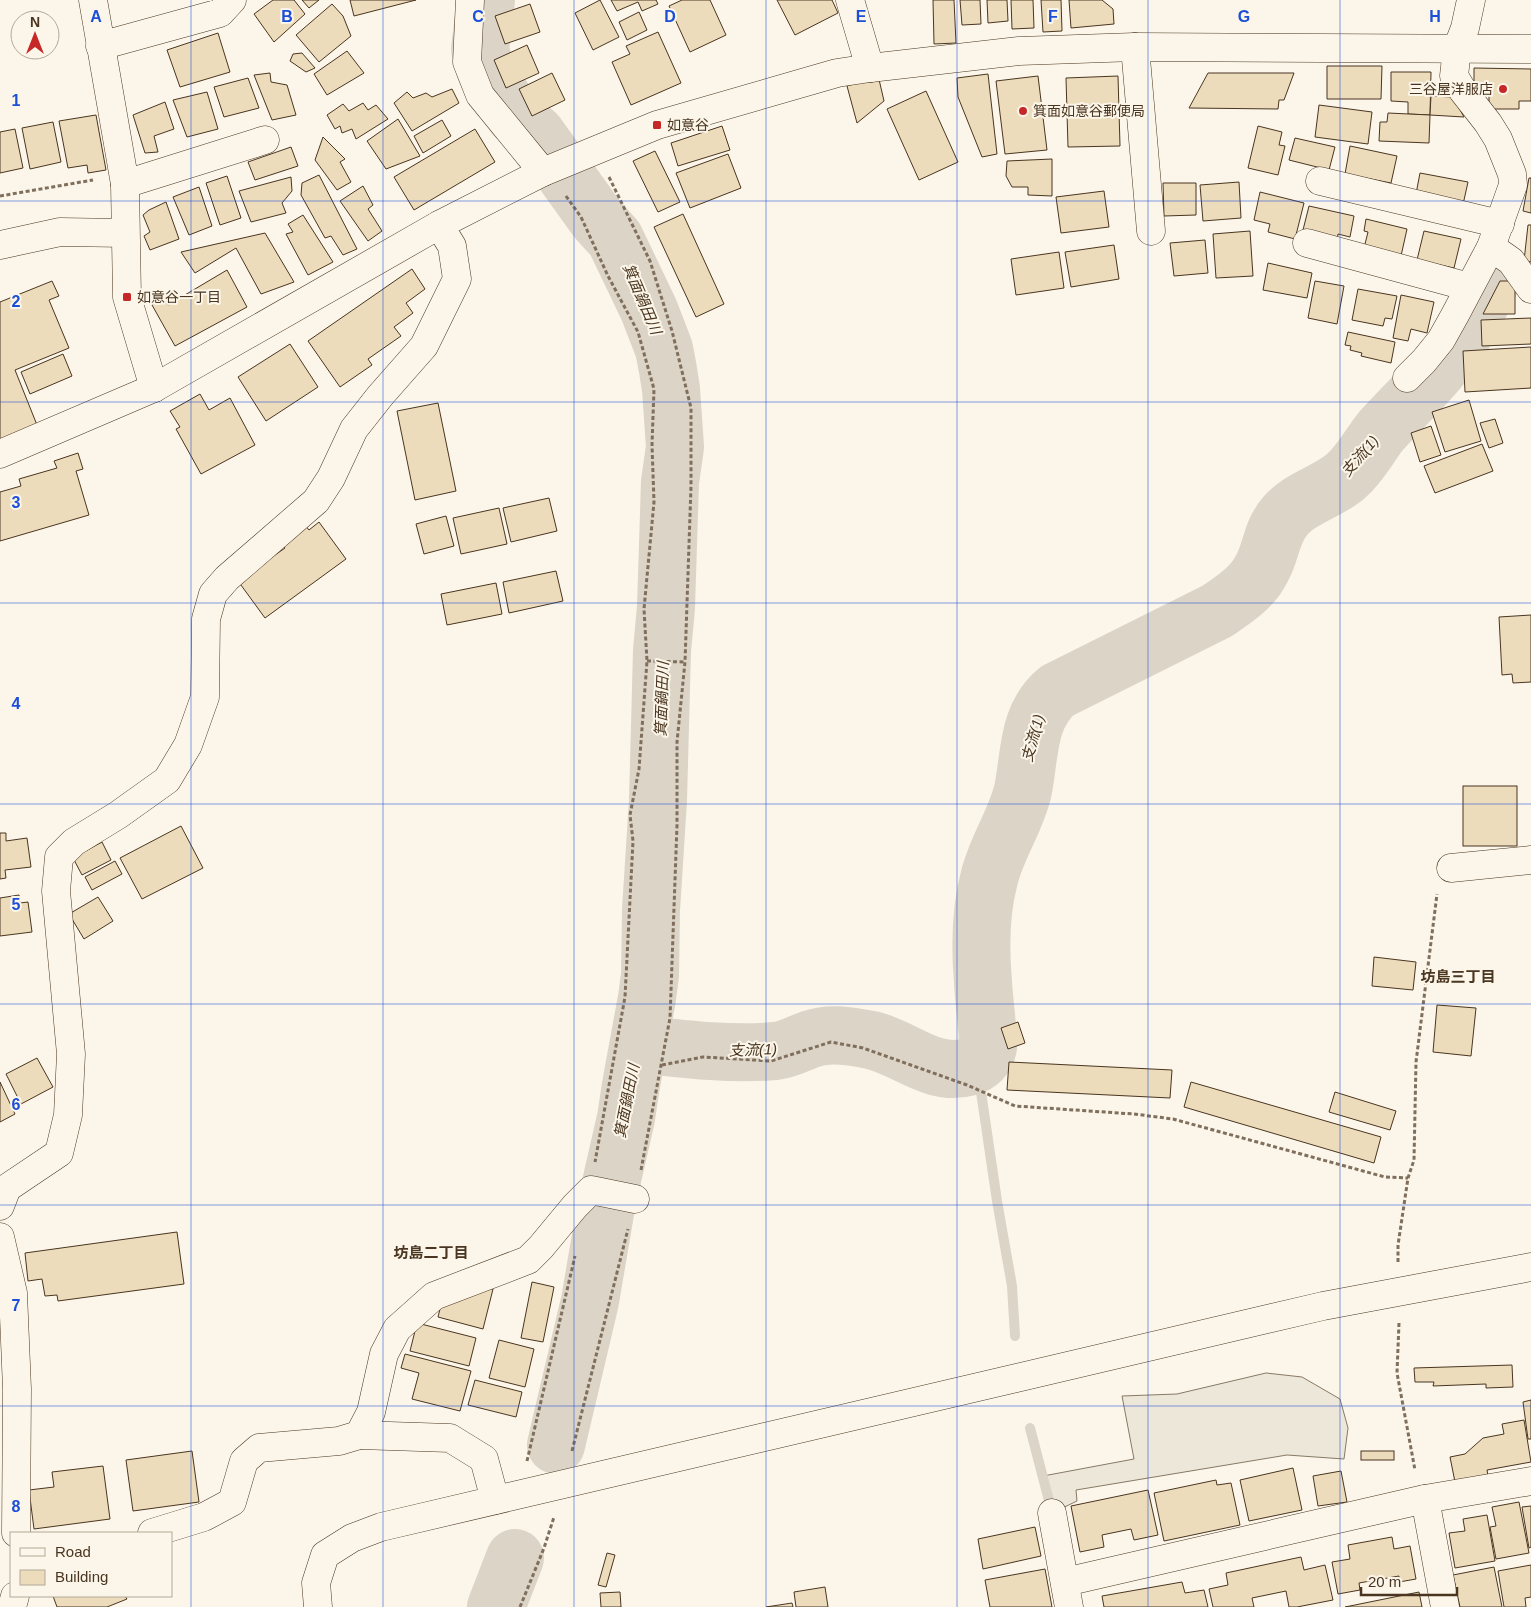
<svg xmlns="http://www.w3.org/2000/svg" width="1531" height="1607" viewBox="0 0 1531 1607" font-family="Arial,'Noto Sans JP',sans-serif">
<style>
.parking{fill:#ede7d9;stroke:#887966}
.lines{fill:none;stroke-linecap:round;stroke-linejoin:round}
.stream{stroke:#dcd4c6;stroke-width:10}
.river{stroke:#dcd4c6;stroke-width:58}
.building{fill:#ecdcbc;stroke:#4a3520}
.minor-casing{stroke:#4a3520;stroke-width:29}
.path{stroke:#7f6f5c;stroke-width:3;stroke-dasharray:4 2.5;stroke-linecap:butt}
.minor{stroke:#fbf6e9;stroke-width:28}
.grid{fill:none;stroke:#1d4ed8;stroke-width:1;stroke-opacity:0.55}
.poi-dot{fill:#c62828;stroke:#fbf6e9;stroke-width:2}
.labels{text-anchor:middle;stroke-width:4;stroke-linejoin:round;paint-order:stroke}
.poi-label{font-size:14px;fill:#4a3520;stroke:#fbf6e9;text-anchor:start}
.water-label{font-size:15px;font-style:italic;fill:#4a3520;stroke:#fbf6e9}
.neighbourhood-label{font-size:15px;font-weight:bold;fill:#4a3520;stroke:#fbf6e9}
.grid-label{font-size:16px;text-anchor:middle;font-weight:bold;fill:#1d4ed8;stroke:#fbf6e9;stroke-width:4;stroke-linejoin:round;paint-order:stroke}
</style>
<rect width="100%" height="100%" fill="#fbf6e9"/>
<path class="parking" d="M1266 1373 1302 1377 1340 1399 1348 1428 1344 1459 1287 1455 1076 1490 1077 1501 1052 1513 1043 1476 1134 1459 1122 1396 1177 1394Z"/>
<g class="lines">
<g class="stream">
<path d="M981 1092 997 1201 1012 1286 1015 1336"/>
<path d="M1030 1428 1052 1512"/>
</g>
<g class="river">
<path d="M486 0 480 49 485 69 489 78 515 116 536 134 597 219 615 239 649 310 664 349 668 370 671 389 675 447 670 482 666 607 662 651 658 800 651 910 650 975 647 998 631 1085 626 1118 607 1201 590 1301 556 1445"/>
<path d="M639 1044C683 1049 730 1055 775 1051 788 1050 799 1043 811 1039 830 1032 852 1036 871 1040 904 1047 932 1077 968 1067 979 1064 986 1057 988 1047 988 1025 984 1003 983 982 980 947 980 913 989 879 996 848 1016 821 1023 790 1030 755 1027 716 1057 691L1217 611C1233 600 1252 588 1261 570 1272 552 1270 533 1286 515 1302 497 1328 492 1346 476 1361 463 1369 446 1381 431 1400 410 1420 391 1438 370 1463 340 1482 304 1496 268"/>
<path d="M496 1607 515 1558"/>
</g>
</g>
<g class="building">
<path d="M273 0H294L305 14 274 42 254 14Z"/>
<path d="M302 0H319L309 8Z"/>
<path d="M350 0H416L354 16Z"/>
<path d="M600 0 619 37 593 50 575 13Z"/>
<path d="M611 0H656L658 4 642 11 638 2 617 11Z"/>
<path d="M682 0H710L726 35 690 52 669 6Z"/>
<path d="M777 0H832L838 13 795 35Z"/>
<path d="M933 0H954L956 43 934 44Z"/>
<path d="M960 0H980L981 24 962 25Z"/>
<path d="M987 0H1007L1008 21 988 23Z"/>
<path d="M1011 0H1033L1034 28 1012 29Z"/>
<path d="M1041 0H1061L1062 31 1043 32Z"/>
<path d="M1069 0H1102L1113 9 1114 24 1071 28Z"/>
<path d="M332 4 343 16 351 36 319 62 296 35Z"/>
<path d="M530 4 540 32 505 44 495 16Z"/>
<path d="M639 12 647 30 627 40 619 22Z"/>
<path d="M658 32 681 83 631 105 612 62 630 54 626 46Z"/>
<path d="M218 33 230 72 180 87 167 50Z"/>
<path d="M527 45 539 73 506 88 494 60Z"/>
<path d="M347 51 364 73 327 95 314 74Z"/>
<path d="M302 53 315 68 306 72 290 61 293 54Z"/>
<path d="M1327 66H1382L1381 99H1327Z"/>
<path d="M1474 68 1531 69V101H1519V109H1489V86H1474Z"/>
<path d="M1391 72H1431L1430 115 1408 114V102L1391 101Z"/>
<path d="M270 73 271 82 287 85 296 115 272 120 254 75Z"/>
<path d="M552 73 565 100 532 116 519 89Z"/>
<path d="M1208 73H1294L1284 100H1279L1278 109 1189 108Z"/>
<path d="M988 74 997 154 982 157 958 97 957 78Z"/>
<path d="M878 75 884 101 857 123 847 86Z"/>
<path d="M1038 76 1047 150 1005 154 996 81Z"/>
<path d="M1118 76 1120 146 1068 147 1066 78Z"/>
<path d="M248 78 259 108 224 117 214 87Z"/>
<path d="M452 89 459 103 412 131 394 103 407 92 413 98 426 93 432 97Z"/>
<path d="M926 91 958 162 919 180 887 109Z"/>
<path d="M207 92 218 129 187 137 173 100Z"/>
<path d="M1431 96 1453 97 1464 117 1430 115Z"/>
<path d="M165 102 174 129 154 136 158 152 145 153 133 115Z"/>
<path d="M363 103 368 110 376 105 388 119 356 139 352 129 342 133 340 126 335 129 327 115 343 104 349 111Z"/>
<path d="M1319 105 1372 112 1368 144 1315 137Z"/>
<path d="M1388 113 1430 115 1429 143 1379 141 1380 122H1387Z"/>
<path d="M96 115 106 170 88 173 87 165 68 168 59 121Z"/>
<path d="M398 119 420 156 386 169 367 141Z"/>
<path d="M442 120 451 136 423 153 414 136Z"/>
<path d="M53 122 61 162 30 169 22 128Z"/>
<path d="M722 126 730 150 678 166 671 143Z"/>
<path d="M1258 126 1282 132 1279 145 1285 146 1278 175 1248 168Z"/>
<path d="M15 129 23 168 0 173V132Z"/>
<path d="M475 129 495 162 414 210 394 177Z"/>
<path d="M323 137 345 159 340 162 351 182 337 190 315 160Z"/>
<path d="M1295 138 1335 147 1329 170 1289 160Z"/>
<path d="M1350 146 1397 156 1391 183 1345 174Z"/>
<path d="M291 147 298 166 255 180 248 162Z"/>
<path d="M655 151 680 202 658 212 633 161Z"/>
<path d="M728 154 741 188 690 208 676 173Z"/>
<path d="M1052 159V196L1028 195V187H1012L1006 176 1007 161Z"/>
<path d="M1420 173 1468 182 1462 209 1415 199Z"/>
<path d="M319 175 357 249 343 255 331 236 325 238 301 195 302 183Z"/>
<path d="M227 176 241 218 220 225 206 183Z"/>
<path d="M291 177 292 191 282 203 286 213 251 222 239 191Z"/>
<path d="M1529 178H1531V213L1523 211Z"/>
<path d="M1239 182 1241 218 1203 221 1200 185Z"/>
<path d="M1163 183H1196V215L1164 216Z"/>
<path d="M363 186 373 205 368 209 382 231 368 241 340 201Z"/>
<path d="M199 187 212 226 189 235 173 197Z"/>
<path d="M1104 191 1109 227 1061 233 1056 197Z"/>
<path d="M1260 192 1304 203 1295 239 1268 232 1270 224 1254 220Z"/>
<path d="M166 202 179 239 150 250 144 236 150 232 143 215 149 210Z"/>
<path d="M1309 206 1354 216 1350 237 1338 234 1337 241 1302 234Z"/>
<path d="M683 214 724 304 696 317 654 227Z"/>
<path d="M303 215 333 262 308 275 286 234 293 232 288 224Z"/>
<path d="M1366 219 1407 229 1401 256 1364 248 1368 232 1364 231Z"/>
<path d="M1528 225H1531V262L1524 261Z"/>
<path d="M1250 231 1253 276 1216 278 1213 234Z"/>
<path d="M1424 231 1461 239 1454 268 1417 260Z"/>
<path d="M265 233 294 282 261 294 236 248 195 273 181 252Z"/>
<path d="M1205 240 1208 273 1174 276 1170 243Z"/>
<path d="M1114 245 1119 279 1071 287 1065 252Z"/>
<path d="M1059 252 1064 288 1016 295 1011 259Z"/>
<path d="M1268 263 1312 273 1307 298 1263 290Z"/>
<path d="M412 269 425 289 406 303 413 313 394 327 401 336 368 359 372 365 340 387 308 341Z"/>
<path d="M227 270 247 307 175 346 152 305 160 298 168 305Z"/>
<path d="M52 281 59 296 49 300 69 348 15 370 37 425 0 440V302Z"/>
<path d="M1315 281 1344 286 1337 324 1308 318Z"/>
<path d="M1500 281H1515V314H1483Z"/>
<path d="M1358 289 1397 296 1392 319 1385 318 1383 326 1352 320Z"/>
<path d="M1401 295 1434 302 1427 333 1411 329 1408 341 1393 338Z"/>
<path d="M1531 318V344L1482 346 1481 320Z"/>
<path d="M1348 332 1395 342 1391 363 1361 356 1362 353 1350 350 1351 346 1345 345Z"/>
<path d="M290 344 318 387 266 421 238 377Z"/>
<path d="M1531 347V388L1465 392 1463 351Z"/>
<path d="M63 354 72 376 30 394 21 372Z"/>
<path d="M200 394 209 410 230 398 255 445 201 474 176 429 180 427 170 411Z"/>
<path d="M1469 400 1481 441 1445 452 1432 412Z"/>
<path d="M438 403 456 491 415 500 397 411Z"/>
<path d="M1495 419 1503 443 1489 448 1480 423Z"/>
<path d="M1431 426 1441 455 1420 462 1411 433Z"/>
<path d="M1482 444 1493 471 1435 493 1424 466Z"/>
<path d="M78 453 83 469 76 471 89 515 0 541V492L21 486 19 479 57 468 54 461Z"/>
<path d="M549 498 557 531 511 542 503 508Z"/>
<path d="M499 508 507 544 461 554 453 518Z"/>
<path d="M446 516 454 546 424 554 416 524Z"/>
<path d="M319 522 346 559 265 618 238 581 285 548 280 542 304 524 309 530Z"/>
<path d="M556 571 563 601 509 613 503 582Z"/>
<path d="M496 583 502 614 447 625 441 594Z"/>
<path d="M1531 615V682L1513 683 1512 674 1502 675 1499 617Z"/>
<rect x="1463" y="786" width="54" height="60"/>
<path d="M181 826 203 868 142 899 120 858Z"/>
<path d="M0 833H6V841L27 838 31 867 5 870 6 878 0 879Z"/>
<path d="M102 842 111 860 82 875 73 858Z"/>
<path d="M115 861 122 874 92 890 85 877Z"/>
<path d="M19 895 20 903 28 902 32 932 0 936V898Z"/>
<path d="M98 897 113 921 84 939 69 914Z"/>
<path d="M1374 957 1416 962 1413 990 1372 986Z"/>
<path d="M1437 1005 1476 1008 1471 1056 1433 1052Z"/>
<path d="M1018 1022 1025 1043 1008 1049 1001 1028Z"/>
<path d="M37 1058 53 1087 21 1104 6 1074Z"/>
<path d="M1009 1062 1172 1070 1170 1098 1007 1090Z"/>
<path d="M0 1082 15 1114 0 1122Z"/>
<path d="M1191 1082 1381 1137 1374 1163 1184 1107Z"/>
<path d="M1335 1092 1396 1111 1390 1130 1329 1112Z"/>
<path d="M177 1232 184 1284 58 1301 57 1295 45 1296 42 1279 28 1281 25 1253Z"/>
<path d="M532 1282 554 1287 543 1342 521 1338Z"/>
<path d="M484 1287 493 1289 483 1329 438 1317 441 1305Z"/>
<path d="M417 1323 476 1338 469 1366 410 1351Z"/>
<path d="M499 1340 534 1349 525 1387 489 1378Z"/>
<path d="M405 1354 471 1371 460 1411 412 1399 419 1373 401 1368Z"/>
<path d="M1512 1365 1513 1387 1486 1388V1384L1433 1386 1434 1382H1415L1414 1368Z"/>
<path d="M475 1380 522 1392 516 1417 468 1405Z"/>
<path d="M1531 1400V1439H1528L1523 1402Z"/>
<path d="M1524 1420 1531 1462 1487 1470 1488 1476 1455 1482 1450 1457 1465 1454 1483 1438 1504 1434 1502 1424Z"/>
<path d="M192 1451 199 1502 133 1511 126 1460Z"/>
<rect x="1361" y="1451" width="33" height="9"/>
<path d="M103 1466 110 1519 34 1529 29 1490 54 1487 52 1472Z"/>
<path d="M1293 1468 1302 1510 1249 1521 1240 1480Z"/>
<path d="M1341 1471 1347 1502 1318 1506 1313 1476Z"/>
<path d="M1216 1480 1217 1485 1231 1483 1240 1525 1164 1541 1154 1493Z"/>
<path d="M1148 1490 1158 1535 1134 1540 1131 1529 1102 1535 1104 1547 1080 1552 1071 1506Z"/>
<path d="M1519 1502 1529 1553 1496 1559 1490 1527 1496 1526 1492 1507Z"/>
<path d="M1531 1506V1547L1529 1548 1522 1507Z"/>
<path d="M1487 1515 1495 1561 1455 1568 1449 1533 1465 1531 1463 1519Z"/>
<path d="M1035 1527 1041 1556 983 1569 978 1539Z"/>
<path d="M1392 1537 1394 1549 1410 1546 1416 1579 1399 1582V1576L1359 1583 1360 1590 1338 1594 1332 1562 1350 1559 1348 1545Z"/>
<path d="M607 1553 615 1555 606 1587 598 1585Z"/>
<path d="M1301 1557 1304 1570 1325 1565 1333 1600 1297 1607H1289L1286 1591 1252 1598 1254 1607H1213L1209 1589 1228 1585 1226 1573Z"/>
<path d="M1531 1565V1597L1525 1598 1526 1607H1504L1498 1571Z"/>
<path d="M1494 1567 1502 1607H1460L1453 1575Z"/>
<path d="M1045 1569 1052 1607H990L985 1580Z"/>
<path d="M1182 1582 1185 1593 1204 1590 1208 1607H1104L1102 1596Z"/>
<path d="M825 1587 828 1607H796L794 1592Z"/>
<path d="M620 1592 621 1607H601L600 1593Z"/>
<path d="M1419 1592 1422 1607H1345Z"/>
<path d="M53 1596H125L127 1599 107 1607H57Z"/>
<path d="M792 1603 793 1607H766Z"/>
</g>
<g class="lines">
<g class="minor-casing">
<g id="minor">
<path d="M93 0 125 184 127 297 154 388"/>
<path d="M470 0 467 62 480 95 543 172"/>
<path d="M850 0 870 68"/>
<path d="M100 46 220 13 232 0"/>
<path d="M1135 47 1151 231"/>
<path d="M1320 181 1500 224"/>
<path d="M125 184 265 140"/>
<path d="M1307 243 1469 287"/>
<path d="M0 245 60 232 125 233"/>
<path d="M1491 247 1511 261 1531 289"/>
<path d="M1407 378 1424 361 1441 340 1455 315 1491 247 1513 185 1512 174 1498 139 1488 123 1463 91 1454 76 1457 49 1465 28 1471 0"/>
<path d="M0 454 154 388 439 225 543 172 657 125 837 73 870 68 1019 51 1135 47 1531 49"/>
<path d="M1451 868 1531 860"/>
<path d="M0 1206 7 1188 59 1153 68 1115 71 1054 56 891 59 857 74 842 118 815 167 780 188 745 205 697 206 619 213 594 227 578 316 501 331 478 354 429 380 396 424 346 457 279 452 246 439 225"/>
<path d="M0 1237 13 1293 17 1389 16 1533"/>
<path d="M359 1435 450 1438 484 1459 495 1500"/>
<path d="M1425 1499 1445 1607"/>
<path d="M1052 1513 1069 1607"/>
<path d="M152 1533 204 1517 232 1502 244 1461 259 1448 339 1441 359 1435 371 1412 384 1354 397 1329 434 1296 528 1260 541 1247 575 1206 591 1190 635 1199"/>
<path d="M1065 1582 1425 1499 1531 1481"/>
<path d="M12 1607 15 1596"/>
<path d="M318 1607 316 1583 325 1555 352 1538 381 1527 1323 1306 1531 1267"/>
</g>
</g>
<g class="path">
<path d="M609 177 650 261 672 331 691 408V486L685 662 677 742V825L670 1018 641 1170"/>
<path d="M0 196 93 180"/>
<path d="M566 196 581 217 608 276 638 332 654 389 652 445 654 502 644 609 647 661 639 769 630 815 633 841 625 997 595 1162"/>
<path d="M647 661 685 662"/>
<path d="M662 1065 703 1057 771 1061 831 1042 863 1048 967 1085 1015 1106 1134 1114 1173 1119 1385 1177 1408 1178"/>
<path d="M1398 1262V1245L1408 1178 1414 1160 1416 1062 1437 894"/>
<path d="M1399 1323 1397 1373 1415 1470"/>
<path d="M572 1451 628 1229"/>
<path d="M527 1461 575 1256"/>
<path d="M520 1607 544 1548 554 1517"/>
</g>
<use href="#minor" class="minor"/>
</g>
<path class="grid" d="M191 0V1607M383 0V1607M574 0V1607M766 0V1607M957 0V1607M1148 0V1607M1340 0V1607M0 201H1531M0 402H1531M0 603H1531M0 804H1531M0 1004H1531M0 1205H1531M0 1406H1531"/>
<g class="poi-dot">
<circle cx="1503" cy="89" r="5"/>
<circle cx="1023" cy="111" r="5"/>
<rect x="652" y="120" width="10" height="10" rx="2.5"/>
<rect x="122" y="292" width="10" height="10" rx="2.5"/>
</g>
<g class="labels">
<g class="poi-label">
<text x="1493" y="94" text-anchor="end">三谷屋洋服店</text>
<text x="1033" y="116">箕面如意谷郵便局</text>
<text x="667" y="130">如意谷</text>
<text x="137" y="302">如意谷一丁目</text>
</g>
<g class="water-label">
<text transform="translate(642 299) rotate(67)" y="5">箕面鍋田川</text>
<text transform="translate(1360 456) rotate(-49)" y="5">支流(1)</text>
<text transform="translate(662 699) rotate(-88)" y="5">箕面鍋田川</text>
<text transform="translate(1033 738) rotate(-75)" y="5">支流(1)</text>
<text transform="translate(753 1050) rotate(-2)" y="5">支流(1)</text>
<text transform="translate(627 1101) rotate(-79)" y="5">箕面鍋田川</text>
</g>
<g class="neighbourhood-label">
<text x="1458" y="982">坊島三丁目</text>
<text x="431" y="1258">坊島二丁目</text>
</g>
</g>
<g class="grid-label">
<text x="96" y="22">A</text>
<text x="287" y="22">B</text>
<text x="478" y="22">C</text>
<text x="670" y="22">D</text>
<text x="861" y="22">E</text>
<text x="1053" y="22">F</text>
<text x="1244" y="22">G</text>
<text x="1435" y="22">H</text>
<text x="16" y="106">1</text>
<text x="16" y="307">2</text>
<text x="16" y="508">3</text>
<text x="16" y="709">4</text>
<text x="16" y="910">5</text>
<text x="16" y="1110">6</text>
<text x="16" y="1311">7</text>
<text x="16" y="1512">8</text>
</g>
<rect x="10" y="1532" width="162" height="65" fill="#fbf6e9" stroke="#b4a999"/>
<rect x="20" y="1548" width="25" height="8" fill="#fbf6e9" stroke="#b4a999"/>
<text x="55" y="1557" font-size="15" fill="#4a3520">Road</text>
<rect x="20" y="1570" width="25" height="15" fill="#ecdcbc" stroke="#b4a999"/>
<text x="55" y="1582" font-size="15" fill="#4a3520">Building</text>
<g transform="translate(35 35)"><circle r="24" fill="#fbf6e9" stroke="#b4a999"/>
<path d="M0-4L9 19L0 12L-9 19Z" fill="#c62828"/>
<text y="-8" font-size="14" font-weight="bold" text-anchor="middle" fill="#4a3520">N</text>
</g>
<path d="M1361 1587v8h96v-8" fill="none" stroke="#4a3520" stroke-width="2.5"/>
<text x="1368" y="1587" font-size="15" fill="#4a3520" stroke="#fbf6e9" stroke-width="4" paint-order="stroke">20 m</text>
</svg>
